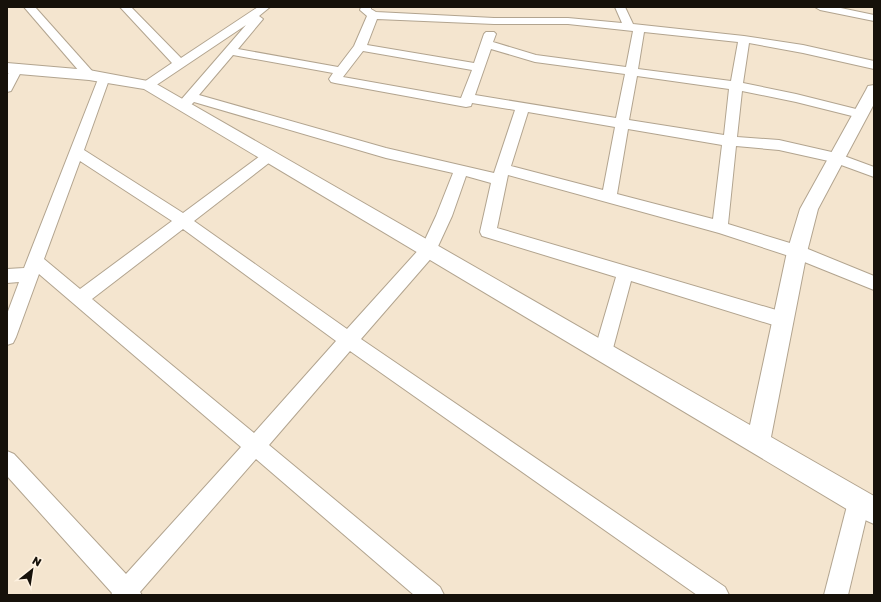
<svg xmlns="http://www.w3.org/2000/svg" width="881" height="602" viewBox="0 0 881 602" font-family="'Golos Text',sans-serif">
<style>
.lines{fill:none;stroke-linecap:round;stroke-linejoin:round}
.minor-casing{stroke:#b2a48f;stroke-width:2}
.tertiary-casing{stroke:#b2a48f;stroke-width:2}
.minor{fill:#fff;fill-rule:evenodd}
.tertiary{fill:#fff;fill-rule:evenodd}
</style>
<rect width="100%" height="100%" fill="#f4e5cf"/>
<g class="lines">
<g class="minor-casing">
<g id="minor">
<path d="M24 7H35L93 72 95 75 93 78H85Z"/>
<path d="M120 7H131L181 58 258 7H270L259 16 263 19 238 49 338 67 354 46 367 16 360 10 361 7H371V9L376 12 494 18H568L622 23 615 7H625L633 24 744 36 803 45 874 61V69L803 53 749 43 743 83 796 94 860 110 865 111 867 114 865 117 860 118 796 102 742 91 737 137 779 140 836 153 874 167V177L833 162 779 150 736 146 728 224 803 247 874 276V290L792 257 719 233 508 175 497 228 783 312 789 315 792 320 789 325 783 328 631 281 612 352 609 358 603 360 597 358 594 352 616 277 482 236 480 232 491 183 466 176 452 216 434 255 361 339 725 587 729 595H697L350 351 269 445 440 587 444 595H414L256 459 140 592 142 595H111L112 593 7 476V451L14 454 126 574 241 447 39 274 16 337 13 343 7 345V314L19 282 7 283V269L24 268 100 74H108L110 77 84 150 183 213 264 153 269 151 274 153 276 156 274 159 194 221 347 329 422 246 436 216 453 173 386 158 194 102C189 107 187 109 180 107L179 104 180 101 246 25 152 88H144L142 85 144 82 172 63ZM377 19 494 24H568L633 31 626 67 536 55 493 42 496 34 494 32H486L484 34 474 63 367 45ZM644 32 738 42 731 81 638 69ZM491 49 535 62 625 74 616 118 475 95ZM363 51 472 70 461 98 343 77ZM233 55 333 73 329 79 331 82 335 83 466 107 471 106 472 103 515 110 494 173 386 148 199 95ZM637 76 729 89 724 135 629 120ZM528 112 615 127 603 190 511 166ZM628 129 722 145 713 219 617 194ZM80 161 172 221 80 289 44 259ZM183 229 336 341 254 433 92 299Z"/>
<path d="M815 7H836L874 15V21L820 10Z"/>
<path d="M17 64 21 65 23 68 11 91 7 92V76L13 65Z"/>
<path d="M859 491 866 495 870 502 848 595H824L848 502 852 495Z"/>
</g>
</g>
<g class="tertiary-casing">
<path id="tertiary" d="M7 63 89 70 153 82 750 425 787 252 800 209 866 90 868 86 874 85V104L818 209 807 252 771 437 874 496V524L865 520 144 89 89 80 7 73Z"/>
</g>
<use href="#minor" class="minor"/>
<use href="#tertiary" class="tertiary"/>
</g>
<rect width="881" height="602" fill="none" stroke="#16110a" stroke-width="16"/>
<g transform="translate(32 570) rotate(30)" stroke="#fef2e1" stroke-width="3" paint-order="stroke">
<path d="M0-3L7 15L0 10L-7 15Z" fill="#16110a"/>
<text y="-6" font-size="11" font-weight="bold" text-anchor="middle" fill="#16110a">N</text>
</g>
</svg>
